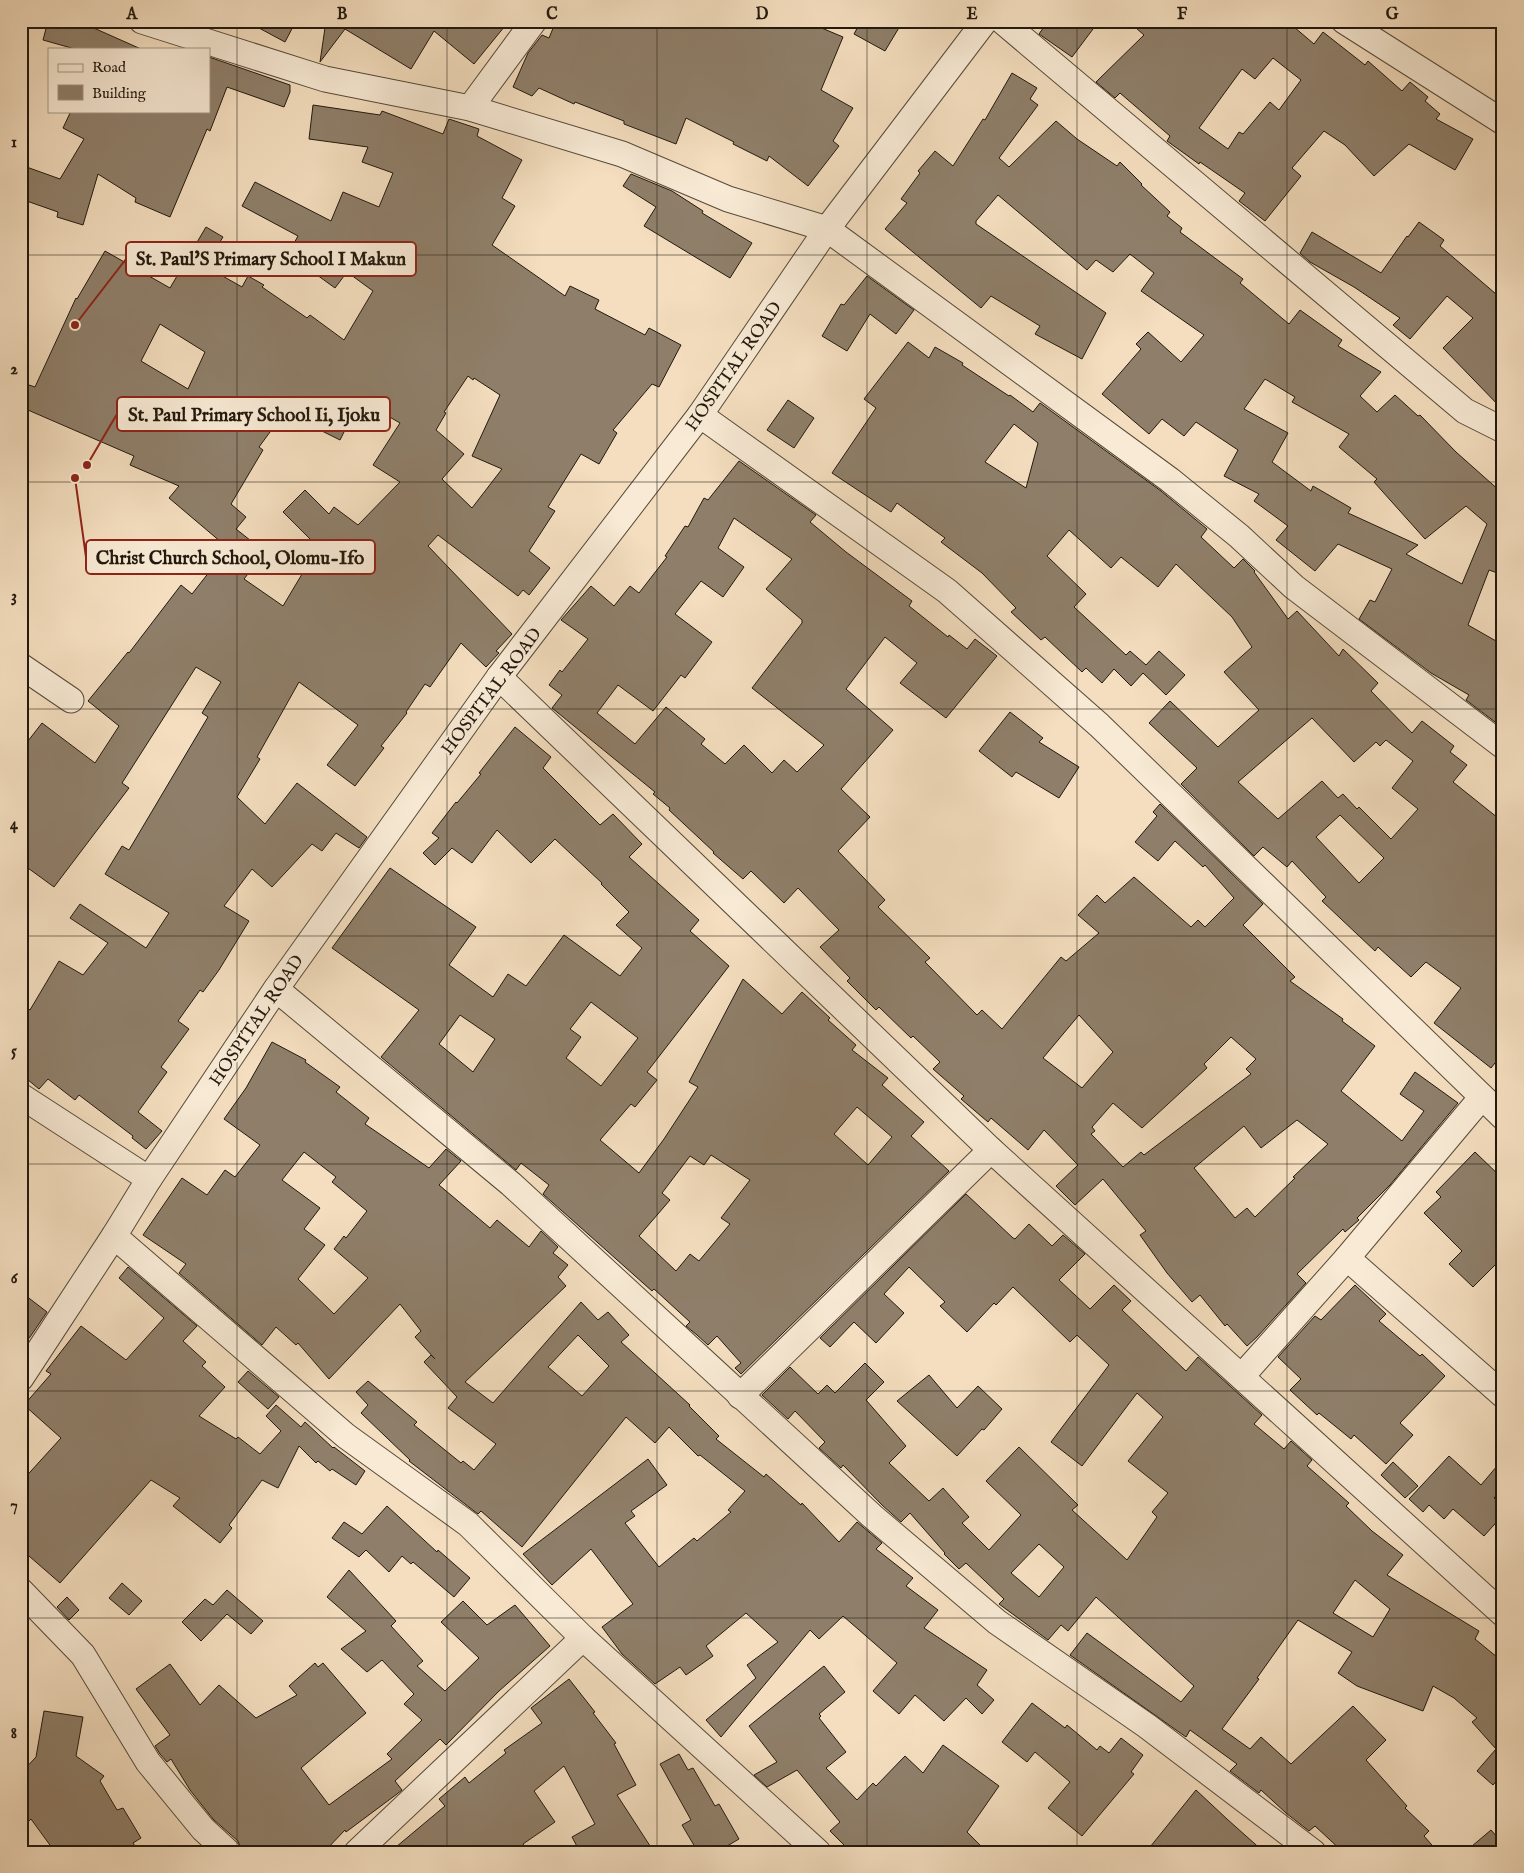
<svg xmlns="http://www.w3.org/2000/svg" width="1524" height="1873" viewBox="0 0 1524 1873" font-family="'IM FELL English',serif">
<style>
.building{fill:#8f7f6a;stroke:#22190e;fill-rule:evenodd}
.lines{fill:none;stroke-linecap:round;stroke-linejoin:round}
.street-casing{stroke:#564a3a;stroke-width:27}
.street{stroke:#f8ead5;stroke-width:25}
.grid{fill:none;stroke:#22190e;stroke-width:1;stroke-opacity:0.55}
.labels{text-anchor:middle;stroke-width:4.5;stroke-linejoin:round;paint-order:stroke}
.street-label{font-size:18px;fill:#22190e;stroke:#f8ead5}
.leader{fill:none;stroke:#8f2418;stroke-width:2}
.callout-dot{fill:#8f2418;stroke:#f8ead5;stroke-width:2}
.callout{fill:#f8ead5;stroke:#8f2418;stroke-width:2}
.callout-label{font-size:19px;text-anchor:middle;font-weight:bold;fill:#22190e}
.neatline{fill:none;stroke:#22190e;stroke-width:2}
.grid-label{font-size:16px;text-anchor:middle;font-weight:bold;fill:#22190e}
</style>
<rect width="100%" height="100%" fill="#f4debf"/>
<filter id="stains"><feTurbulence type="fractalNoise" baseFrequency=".004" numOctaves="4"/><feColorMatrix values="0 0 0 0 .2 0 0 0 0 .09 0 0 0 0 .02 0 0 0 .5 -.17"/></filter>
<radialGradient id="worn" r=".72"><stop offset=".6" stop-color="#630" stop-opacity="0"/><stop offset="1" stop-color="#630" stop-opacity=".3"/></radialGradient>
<g class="building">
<path d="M48 21H88L87 25 141 49H75L43 40Z"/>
<path d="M246 21H296L285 42Z"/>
<path d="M326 21H509L474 64 434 31 411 69 345 29 320 62Z"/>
<path d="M556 21H805L843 37 821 90 853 108 833 141 839 146 808 186 769 156 767 161 733 144 734 142 686 118 676 144 624 124V121L575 102 574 104 539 88 532 96 513 87 528 53 542 35 549 38Z"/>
<path d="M861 21H903L885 51 854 34Z"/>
<path d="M1048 21H1099L1072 57 1039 34Z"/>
<path d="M1128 21H1287L1314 44 1323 32 1365 65 1368 61 1402 91 1410 82 1428 97 1425 101 1440 114 1436 119 1473 139 1455 170 1409 144 1374 176 1345 145 1324 131 1292 168 1301 176 1265 221 1239 201 1245 193 1200 162 1199 164 1167 141 1170 136 1120 93 1115 98 1096 82 1144 35ZM1273 58 1301 80 1279 110 1270 102 1243 134 1239 132 1228 149 1199 128 1242 69 1255 79Z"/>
<path d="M209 57 290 85V92L284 107 227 87 210 131 207 129 170 217 135 202 136 198 98 174 83 225 57 217 58 212 21 199V165L60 179 84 139 63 128 71 111H209Z"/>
<path d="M1012 73 1037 88 1030 99 1038 105 999 158 1009 167 1056 121 1077 139 1117 166 1120 162 1142 184 1141 185 1170 212 1167 216 1182 228 1180 232 1243 279 1240 283 1289 324 1300 310 1342 340 1338 346 1381 372 1360 396 1377 412 1395 395 1418 416 1420 415 1456 452 1501 492 1503 488V575L1489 570 1468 625 1503 645V728L1466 700 1469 695 1431 673 1359 619 1370 600 1375 602 1392 569 1338 544 1315 571 1276 540 1288 526 1254 501 1259 494 1224 476 1238 450 1196 422 1184 436 1162 419 1149 434 1102 394 1141 349 1136 344 1148 332 1181 362 1204 335 1141 291 1154 273 1130 254 1113 272 1096 260 1087 270 998 195 976 221V224L1106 313 1082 359 1035 334 1040 326 991 296 981 308 885 229 907 203 901 199 920 173 918 171 935 151 953 166 983 119 985 120ZM1265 379 1295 397 1292 402 1349 434 1339 447 1377 479 1374 482 1425 539 1466 506 1487 524 1462 584 1406 554 1418 545 1348 513 1351 508 1313 486 1311 491 1272 462 1288 433 1244 409Z"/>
<path d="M313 105 380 115 382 111 443 134 449 119 479 129 477 136 522 160 502 198 515 206 492 245 565 296 570 286 599 300 595 309 645 335 649 328 681 345 659 387 652 384 613 430 617 433 599 464 581 454 548 507 555 511 529 551 550 568 529 595 523 590 518 596 438 535 428 546 512 634 496 651 499 653 486 667 461 643 430 687 425 684 406 712 407 713 381 746 384 748 355 786 327 765 358 725 299 682 257 757 260 759 237 797 265 824 297 783 367 837 359 848 336 833 322 851 312 844 272 887 252 869 224 906 249 921 219 970 203 992 200 990 178 1021 189 1029 161 1067 167 1072 138 1112 162 1131 146 1149 132 1138 133 1136 79 1095 75 1100 48 1079 39 1089 21 1074V1003L30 1010 59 961 83 975 108 943 70 918 80 904 146 948 169 913 105 874 122 846 129 850 208 717 202 713 221 682 196 667 122 783 129 788 54 887 21 863V750L42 723 95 763 119 726 88 701 128 652 129 653 181 585 192 594 228 548 169 498 179 486 130 465 134 456 21 407V404L29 385 35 387 76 298 77 299 105 251 170 288 206 227 223 237 205 266 242 287 248 276 264 285 262 287 307 318 310 315 344 340 373 291 347 272 335 288 288 254 298 236 242 206 255 182 331 221 343 192 379 207 393 173 362 162 368 147 309 139ZM160 324 205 352 188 389 141 361ZM468 376 473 380 474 378 500 395 472 456 502 469 472 508 442 479 464 454 436 430 446 413 444 412ZM360 400 400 423 373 465 400 482 358 525 334 507 329 514 305 490 283 512 310 539 300 552 311 559 283 606 244 579 265 552 236 529 246 517 231 504 263 450 259 447 281 417 288 422 292 416 340 440Z"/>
<path d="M631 174 672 191 703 211 702 213 752 243 730 278 644 226 656 207 623 186Z"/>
<path d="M1419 222 1444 240 1440 246 1503 300V410L1443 348 1473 318 1447 296 1410 339 1393 325 1400 318 1354 287 1310 262 1300 253 1312 232 1381 273 1407 236 1408 237Z"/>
<path d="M867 276 914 310 896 334 870 314 847 351 822 336 841 304 844 305Z"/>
<path d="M908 342 929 358 935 347 963 363 962 365 1009 396 1010 395 1033 412 1040 403 1161 491 1207 529 1201 537 1234 568 1243 559 1255 571 1254 572 1288 619 1297 611 1339 656 1343 649 1378 683 1371 691 1412 733 1422 721 1454 746 1450 752 1467 765 1453 782 1503 822V1053L1491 1068 1434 1023 1461 988 1426 962 1411 977 1378 947 1375 951 1322 901 1326 897 1292 861 1287 867 1263 847 1254 856 1181 784 1197 768 1149 723 1170 701 1218 747 1259 710 1224 672 1252 647 1232 617 1176 564 1158 587 1121 557 1111 568 1069 530 1047 556 1086 594 1074 607 1126 655 1130 651 1146 665 1159 651 1185 675 1166 695 1143 673 1131 686 1114 669 1102 683 1086 668 1082 672 1045 637 1041 640 1011 612 1016 608 982 573 941 542 945 538 897 503 891 512 832 473 876 408 864 399ZM1014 424 1038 443 1026 488 985 462ZM1312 718 1354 762 1376 742 1380 746 1386 740 1413 761 1392 788 1418 809 1391 839 1359 807 1357 809 1343 794 1338 798 1322 781 1278 819 1238 782ZM1340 815 1384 858 1359 883 1316 837Z"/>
<path d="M788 400 814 418 794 448 767 430Z"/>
<path d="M739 461 816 515 810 522 846 552 912 601 909 606 948 637 949 635 967 649 975 639 997 656 946 718 900 683 917 663 885 637 846 689 893 730 841 789 870 817 838 851 885 900 878 907 930 958 925 962 977 1015 982 1010 1002 1029 1061 957 1066 961 1099 933 1078 915 1097 895 1105 903 1134 877 1191 927 1198 920 1205 927 1234 898 1205 865 1203 867 1175 841 1158 861 1135 842 1157 816 1153 812 1160 804 1263 904 1243 925 1295 977 1290 981 1343 1019 1342 1021 1375 1046 1341 1091 1402 1141 1424 1111 1400 1094 1415 1072 1458 1103 1390 1185 1357 1218 1359 1220 1345 1232 1343 1229 1297 1274 1306 1283 1257 1337 1247 1346 1227 1324 1225 1326 1200 1295 1192 1302 1167 1273 1140 1235 1146 1231 1103 1179 1075 1205 1056 1186 1078 1165 1044 1130 1028 1150 991 1118 988 1122 961 1099 964 1096 933 1069 940 1062 913 1036 911 1038 879 1007 876 1010 847 981 850 978 820 947 839 930 798 888 784 903 751 871 743 879 713 853 714 852 669 810 670 808 653 794 655 792 552 708 562 695 549 685 560 670 562 672 588 639 561 620 591 586 614 606 630 586 639 593 667 557 665 556 685 526 688 527 704 498 708 500ZM734 518 792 559 766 589 802 620V623L752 688 824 745 797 772 784 760 772 773 744 745 725 764 701 744 705 739 666 707 635 744 597 713 618 685 653 711 681 675 685 678 712 642 675 614 701 581 723 597 744 567 718 548ZM1079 1015 1113 1052 1082 1088 1043 1058ZM1231 1037 1256 1059 1246 1069 1251 1074 1144 1155 1141 1152 1123 1167 1091 1134 1095 1131 1092 1127 1113 1103 1142 1128 1207 1068 1204 1064ZM1297 1120 1328 1144 1293 1177 1295 1178 1255 1217 1247 1208 1235 1218 1194 1168 1244 1126 1261 1148Z"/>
<path d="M1010 712 1043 738 1039 742 1079 767 1059 798 1016 772 1012 777 979 751Z"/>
<path d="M515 727 551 757 543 768 600 825 613 814 642 844 629 857 699 920 690 931 729 966 647 1072 657 1080 635 1107 631 1104 600 1140 639 1173 664 1139 698 1087 689 1082 743 979 782 1014 802 992 830 1018 828 1020 856 1045 852 1050 888 1078 882 1085 924 1122 911 1136 949 1171 741 1374 735 1368 741 1363 717 1336 708 1345 697 1335 686 1326 690 1322 654 1289 652 1291 543 1194 549 1185 521 1163 516 1170 381 1057 419 1010 332 948 390 868 476 927 449 965 493 997 508 974 526 986 564 935 620 976 642 948 616 925 629 912 601 884 602 883 555 839 531 863 497 830 472 863 452 848 435 865 423 853 439 838 432 833 456 802 457 803 481 774 479 773ZM591 1002 638 1038 601 1086 566 1058 581 1037 570 1029ZM460 1015 495 1039 473 1072 439 1044ZM857 1107 892 1137 868 1165 834 1134ZM711 1155 750 1180 721 1218 730 1224 699 1261 690 1254 676 1271 639 1236 670 1200 662 1193 690 1156 704 1165Z"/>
<path d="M272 1042 306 1060 305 1062 340 1087 336 1092 369 1118 365 1124 429 1168 446 1149 461 1161 439 1185 490 1228 497 1220 529 1247 541 1231 558 1247 553 1253 568 1265 558 1277 566 1286 465 1382 493 1403 581 1302 598 1320 608 1312 629 1335 621 1342 690 1405 689 1406 719 1436 716 1439 764 1477 766 1474 801 1505 802 1503 839 1542 857 1522 882 1543 876 1549 913 1578 906 1586 938 1610 924 1628 987 1670 977 1685 994 1700 982 1714 966 1698 944 1721 915 1695 899 1714 873 1691 897 1663 843 1616 819 1639 810 1630 721 1737 706 1720 756 1678 747 1665 778 1642 746 1613 706 1646 713 1656 686 1675 680 1667 655 1684 622 1654 602 1627 633 1604 591 1549 552 1585 523 1554 648 1459 667 1485 631 1511 635 1516 625 1523 659 1567 694 1538 697 1541 731 1512 728 1510 745 1491 700 1455 698 1456 669 1427 655 1443 626 1417 522 1547 481 1511 478 1514 409 1461 410 1460 361 1413 368 1405 356 1392 368 1381 417 1422 414 1425 461 1463 463 1461 474 1470 496 1444 448 1408 457 1397 424 1362 431 1355 435 1359 415 1337 421 1331 400 1304 329 1379 298 1343 296 1345 276 1327 262 1345 179 1273 186 1264 143 1235 182 1178 207 1195 225 1170 235 1177 260 1145 224 1119 246 1088ZM304 1152 336 1177 332 1182 367 1211 346 1238 344 1236 334 1249 368 1278 334 1314 298 1279 325 1245 304 1229 320 1208 282 1180ZM578 1335 609 1366 582 1396 548 1367Z"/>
<path d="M1475 1152 1503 1179V1257L1473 1287 1449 1264 1462 1251 1424 1213 1441 1197 1436 1192Z"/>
<path d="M966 1194 1013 1238 1015 1239 1029 1224 1052 1246 1063 1235 1085 1254 1059 1280 1090 1309 1114 1285 1131 1301 1122 1310 1186 1371 1198 1357 1262 1415 1254 1424 1284 1449 1291 1441 1312 1460 1307 1466 1349 1503 1346 1506 1372 1531 1403 1555 1387 1575 1479 1631 1475 1639 1503 1662V1773L1493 1785 1477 1771 1496 1749 1472 1722 1477 1718 1454 1698 1433 1686 1423 1711 1357 1686 1338 1673 1352 1652 1298 1620 1257 1678 1259 1679 1222 1729 1250 1749 1261 1737 1291 1764 1353 1706 1386 1740 1366 1760 1407 1806 1405 1808 1429 1831 1424 1836 1438 1852H1343L1315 1826 1309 1831 1286 1813 1261 1790 1259 1793 1230 1771 1237 1764 1190 1730 1186 1737 1070 1655 1087 1633 1181 1702 1194 1686 1096 1597 1068 1631 1061 1625 1048 1640 999 1604 1004 1599 966 1563 959 1569 944 1554 945 1553 910 1513 901 1522 882 1505 843 1465 841 1468 819 1448 825 1442 795 1411 788 1419 762 1395 790 1367 818 1394 827 1385 835 1393 865 1363 884 1382 866 1400 906 1446 889 1463 929 1501 943 1488 969 1517 962 1523 989 1550 1021 1515 986 1481 1019 1447 1078 1505 1072 1510 1127 1560 1157 1517 1152 1512 1168 1493 1128 1461 1163 1417 1137 1393 1082 1466 1051 1442 1109 1365 1077 1335 1070 1342 1013 1287 996 1305 994 1303 967 1332 940 1306 945 1302 909 1267 884 1294 904 1313 876 1343 854 1322 830 1347 820 1338ZM1039 1544 1064 1567 1039 1597 1011 1573ZM1355 1580 1390 1609 1373 1637 1333 1613Z"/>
<path d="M128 1267 197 1326 183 1341 206 1362 202 1366 225 1387 199 1416 236 1439 238 1437 260 1454 281 1431 266 1416 276 1405 301 1427 305 1422 333 1448 334 1447 365 1471 356 1485 332 1469 330 1471 318 1461 316 1463 299 1446 278 1488 262 1480 229 1525 232 1528 220 1543 173 1506 180 1498 151 1480 60 1583 21 1549V1482L61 1438 24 1405 51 1374 46 1371 81 1326 126 1360 164 1318 119 1278Z"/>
<path d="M1355 1285 1386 1314 1379 1321 1420 1356 1422 1354 1445 1376 1400 1423 1413 1435 1386 1464 1354 1435 1351 1439 1319 1413 1317 1415 1290 1390 1301 1379 1278 1357 1315 1316 1321 1320Z"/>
<path d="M21 1292 47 1312 30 1337 21 1347Z"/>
<path d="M248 1371 279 1397 268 1409 238 1382Z"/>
<path d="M929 1375 957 1408 978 1386 1002 1409 984 1430 982 1429 957 1456 897 1401Z"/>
<path d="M1449 1456 1481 1485 1503 1459V1487L1494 1498 1503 1506V1515L1484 1536 1453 1509 1444 1519 1429 1505 1423 1512 1409 1499Z"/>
<path d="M1393 1462 1418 1486 1405 1498 1381 1475Z"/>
<path d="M387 1506 437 1552 438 1550 470 1578 454 1597 413 1562 411 1564 402 1556 389 1572 366 1550 359 1557 332 1538 344 1522 362 1534Z"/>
<path d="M349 1570 396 1621 391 1626 423 1661 417 1666 445 1691 479 1658 441 1622 463 1601 487 1625 515 1605 550 1646 499 1691 446 1745 440 1739 395 1781 402 1790 397 1794 346 1832 345 1830 324 1852H242L238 1841 213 1819 190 1790 171 1759 167 1762 160 1754 155 1746 170 1735 136 1689 170 1664 200 1705 219 1685 256 1718 297 1695 289 1686 315 1663 318 1667 323 1663 366 1713 301 1768 329 1805 392 1759 387 1754 422 1720 404 1704 414 1694 382 1660 367 1672 341 1649 366 1631 327 1597Z"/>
<path d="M122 1583 142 1601 129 1615 109 1598Z"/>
<path d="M227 1590 263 1621 251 1634 227 1614 201 1641 182 1622 205 1599 213 1605Z"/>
<path d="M67 1597 79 1610 69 1620 57 1607Z"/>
<path d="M824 1666 845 1692 819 1714 821 1716 819 1718 846 1752 826 1768 857 1800 873 1783 876 1786 905 1756 923 1773 943 1745 999 1786 967 1832 987 1852H851L830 1831 840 1822 797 1770 767 1787 754 1775 777 1762 749 1726Z"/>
<path d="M569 1679 595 1712 593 1713 616 1743 614 1744 636 1785 617 1795 654 1852H580L572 1837 595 1824 564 1766 534 1791 555 1822 523 1844 529 1852H390L445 1806 439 1799 465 1777 469 1783 506 1753 504 1750 542 1723 531 1708Z"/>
<path d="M1032 1703 1065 1728 1067 1725 1097 1750 1100 1746 1109 1753 1121 1738 1143 1755 1131 1772 1134 1774 1082 1836 1048 1808 1070 1782 1035 1752 1027 1762 1002 1742Z"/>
<path d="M44 1711 83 1717 76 1756 104 1776 100 1781 117 1810 123 1808 141 1838 133 1843 139 1852H55L31 1819 21 1829V1773L36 1757Z"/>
<path d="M679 1754 688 1770 693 1768 715 1806 719 1804 739 1839 717 1852H698L682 1825 691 1820 660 1764Z"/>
<path d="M1196 1790 1227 1819 1264 1852H1146Z"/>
<path d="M1491 1830 1503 1844V1852H1465Z"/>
</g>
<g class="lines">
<g class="street-casing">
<g id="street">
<path d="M142 21 325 79 470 108 622 154 728 199 827 229 1170 480 1239 536 1294 587 1503 746"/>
<path d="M1002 21 1465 411 1503 430"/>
<path d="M1344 21 1503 122"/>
<path d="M470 108 534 21"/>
<path d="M700 415 947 591 1099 725 1503 1117"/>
<path d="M21 666 71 700"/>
<path d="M499 677 991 1150 1503 1614"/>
<path d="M276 989 511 1184 872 1516 997 1622 1147 1726 1313 1852"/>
<path d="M21 1096 149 1179"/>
<path d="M114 1236 346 1436 468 1524 583 1638 818 1852"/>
<path d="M1347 1258 1503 1395"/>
<path d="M1242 1376 1347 1258 1482 1097"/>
<path d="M21 1378 114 1236 149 1179 276 989 499 677 700 415 827 229 985 21"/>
<path d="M740 1396 991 1150"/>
<path d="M21 1591 83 1655 148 1762 203 1829 228 1852"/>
<path d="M357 1852 583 1638"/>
</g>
</g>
<use href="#street" class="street"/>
</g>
<path class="grid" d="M237 21V1852M447 21V1852M657 21V1852M867 21V1852M1077 21V1852M1287 21V1852M21 255H1503M21 482H1503M21 709H1503M21 936H1503M21 1164H1503M21 1391H1503M21 1618H1503"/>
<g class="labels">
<g class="street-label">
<text transform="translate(733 366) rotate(-55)" y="6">HOSPITAL ROAD</text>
<text transform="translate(491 691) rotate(-53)" y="6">HOSPITAL ROAD</text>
<text transform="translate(256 1020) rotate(-56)" y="6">HOSPITAL ROAD</text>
</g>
</g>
<path class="leader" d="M75 325L126 259M87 465L117 414M75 478L86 557"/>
<g class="callout-dot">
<circle cx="75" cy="325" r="5"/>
<circle cx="87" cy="465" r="5"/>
<circle cx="75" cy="478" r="5"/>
</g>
<g class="callout">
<rect x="126" y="242" width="290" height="34" rx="5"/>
<rect x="117" y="397" width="273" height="34" rx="5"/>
<rect x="86" y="540" width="289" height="34" rx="5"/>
</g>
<g class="callout-label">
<text x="271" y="265">St. Paul'S Primary School I Makun</text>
<text x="254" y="421">St. Paul Primary School Ii, Ijoku</text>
<text x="230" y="564">Christ Church School, Olomu-Ifo</text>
</g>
<rect width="1524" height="1873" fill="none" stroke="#f4debf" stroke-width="55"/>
<rect x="48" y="48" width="162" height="65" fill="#f8ead5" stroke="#a29685"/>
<rect x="58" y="64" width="25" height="8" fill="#f8ead5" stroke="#a29685"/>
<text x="92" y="72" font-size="15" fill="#22190e">Road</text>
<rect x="58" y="85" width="25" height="15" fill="#8f7f6a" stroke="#a29685"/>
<text x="92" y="98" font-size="15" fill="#22190e">Building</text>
<rect x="28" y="28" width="1468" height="1818" class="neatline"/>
<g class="grid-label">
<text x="132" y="19">A</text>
<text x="342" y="19">B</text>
<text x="552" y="19">C</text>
<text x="762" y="19">D</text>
<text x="972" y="19">E</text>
<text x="1182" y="19">F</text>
<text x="1392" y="19">G</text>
<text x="14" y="147">1</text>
<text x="14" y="374">2</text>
<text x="14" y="601">3</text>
<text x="14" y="829">4</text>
<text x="14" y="1056">5</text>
<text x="14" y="1283">6</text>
<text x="14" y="1510">7</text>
<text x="14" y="1738">8</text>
</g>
<rect width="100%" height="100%" filter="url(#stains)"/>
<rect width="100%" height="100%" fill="url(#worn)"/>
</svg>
